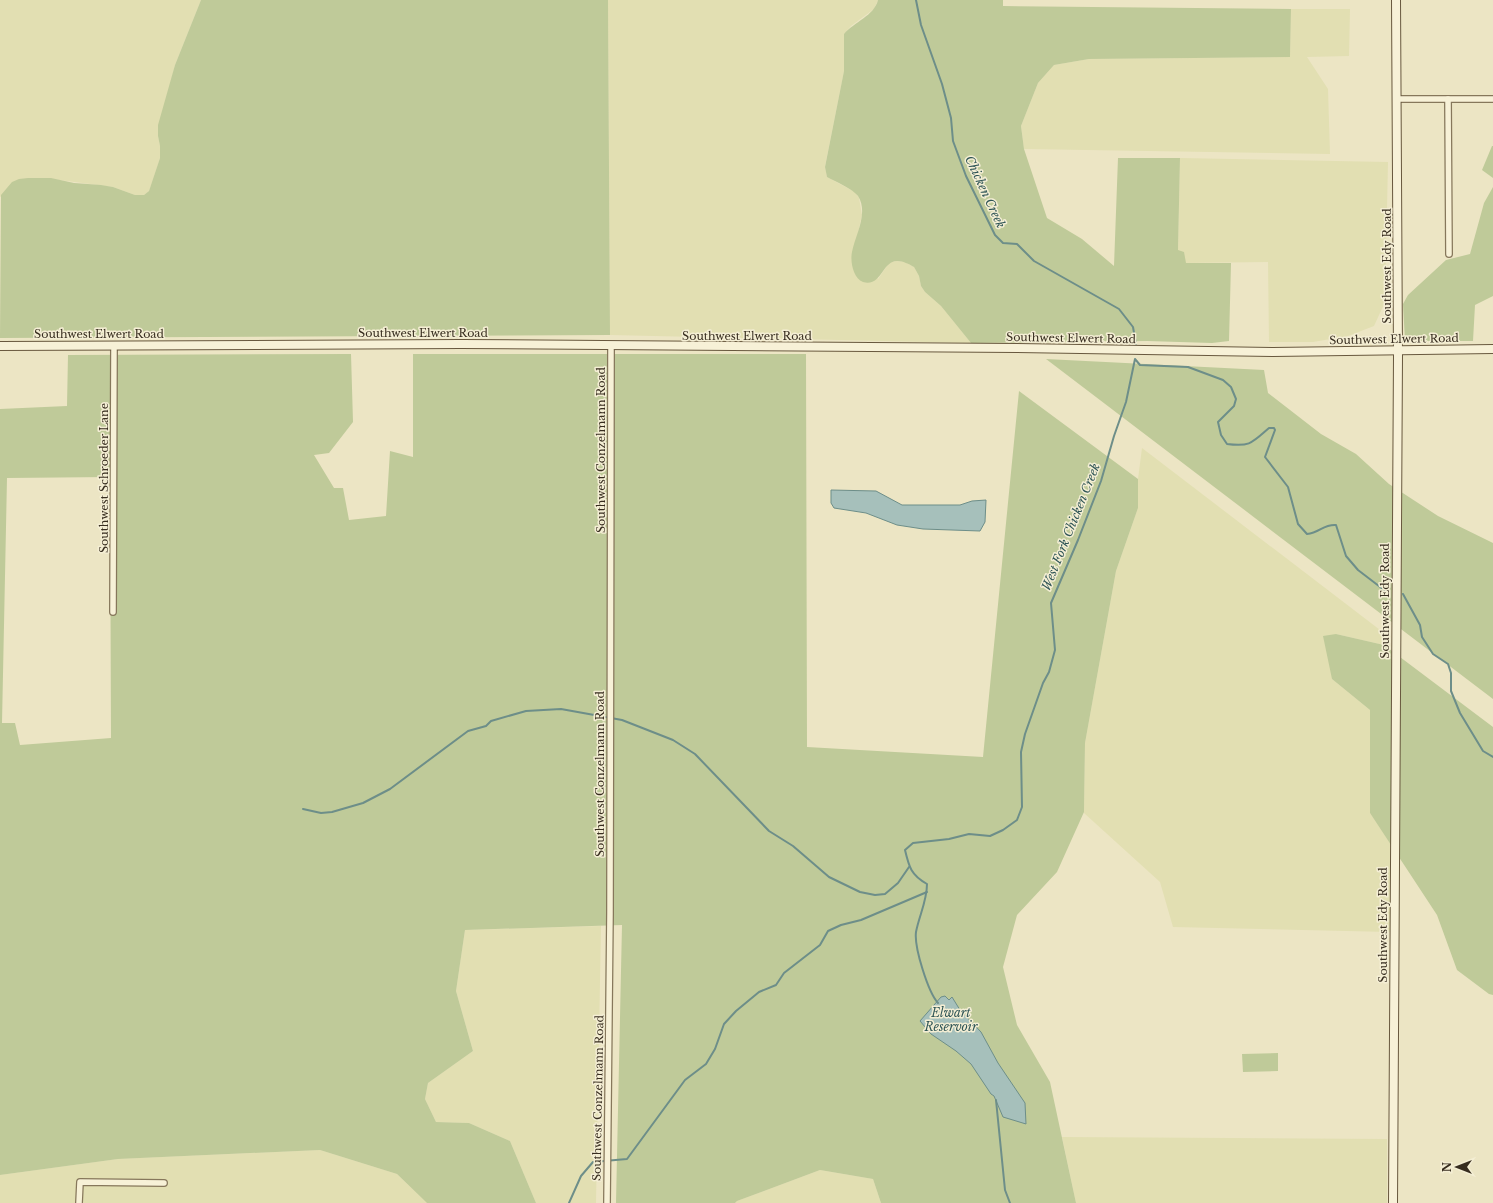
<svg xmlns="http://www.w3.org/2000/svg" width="1493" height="1203" viewBox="0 0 1493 1203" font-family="'Libre Baskerville',serif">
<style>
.farmland{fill:#e2dfb2}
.green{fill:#bfca99;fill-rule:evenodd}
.water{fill:#a6c0bb;stroke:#6d8e89}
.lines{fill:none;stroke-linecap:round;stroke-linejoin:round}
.stream{stroke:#6d8e89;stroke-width:2}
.street-casing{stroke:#86775b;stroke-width:8}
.secondary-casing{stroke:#68583e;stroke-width:10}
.street{stroke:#f7f1d7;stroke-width:5.5}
.secondary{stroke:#f7f1d7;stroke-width:8}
.labels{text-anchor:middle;stroke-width:3;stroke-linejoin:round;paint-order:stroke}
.street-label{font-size:11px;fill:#372d1f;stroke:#f4eed4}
.water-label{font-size:12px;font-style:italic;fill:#2f5556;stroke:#f4eed4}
</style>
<rect width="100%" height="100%" fill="#ece5c4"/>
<g class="farmland">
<path d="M0 0H201L175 65 158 136 160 146V158L153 180 149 191 144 195H135L113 187 44 178H28L0 197Z"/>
<path d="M608 0H878L874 9 851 26 844 34V71L825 166 827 177 855 192 859 198 862 215 858 233 878 279 889 263 896 261 905 262 914 267 919 276 921 286 925 292 941 306 971 343 610 335Z"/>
<path d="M1291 9H1350L1349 56 1307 57 1328 89 1330 154 1024 149 1021 126 1038 83 1054 65 1089 59 1290 57Z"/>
<path d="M1180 158 1388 162 1385 302 1374 326 1348 336 1313 342H1269L1268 262 1185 263 1178 251Z"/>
<path d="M1142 448 1384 633V645L1336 634 1332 679 1370 710V813L1390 843V932L1173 927 1160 882 1084 813 1085 743 1116 571 1138 508V479Z"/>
<path d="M601 926 596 1203H536L510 1141 469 1123 436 1122 425 1099 428 1083 473 1051 456 991 465 930Z"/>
<path d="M1062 1137 1387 1139V1203H1076Z"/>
<path d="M320 1150 397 1174 427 1203H0V1175L118 1159Z"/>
<path d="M820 1170 873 1179 881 1203H735L737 1201Z"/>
</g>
<g class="green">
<path d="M201 0H608L610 335 0 338 1 195 12 182 19 179 28 178H51L74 183 101 185 113 187 135 195H144L149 191 160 158V146L158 136V125L175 65Z"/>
<path d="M878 0H1003V6L1291 9 1290 57 1089 59 1054 65 1038 83 1021 126 1024 149 1047 218 1082 239 1114 266 1118 158H1180L1178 250 1184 252 1186 263H1231L1229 341 1212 343 1147 341 971 343 941 306 925 292 921 286 919 276 914 267C909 264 903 261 897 261 882 261 882 287 863 282 853 278 850 261 852 252 855 236 869 213 858 196 853 189 836 182 827 177L825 167 844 71V34C854 22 874 16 878 0Z"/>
<path d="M1492 146H1493V178L1482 170Z"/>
<path d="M1493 187V296L1475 305 1473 341H1405L1403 304 1408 295 1446 260 1470 254 1484 203Z"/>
<path d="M351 354 353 422 329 453 314 455 334 488H343L349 520 386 516 390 451 413 457V354H806L807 747 983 757 1019 391 1138 479V508L1116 571 1085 743 1084 812 1057 872 1017 915 1003 967 1017 1025 1050 1082 1076 1203H881L873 1179 820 1170 737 1201 735 1203H616L622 925 465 930 456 991 473 1051 428 1083 425 1099 436 1122 469 1123 510 1141 536 1203H427L397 1174 320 1150 118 1159 0 1175V409L67 406 68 355ZM110 477 111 738 20 745 15 723H2L7 478Z"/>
<path d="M1046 359 1264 370 1268 393 1321 434 1356 454 1389 484 1438 516 1493 543V699Z"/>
<path d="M1336 634 1384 645 1493 727V995L1489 994 1457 970 1437 915 1370 813V710L1332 679 1323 636Z"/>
<path d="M1278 1053V1071L1243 1072 1242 1054Z"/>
</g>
<g class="water">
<path d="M831 490 876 491 902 505H960L972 501 986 500 985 522 980 531 923 529 897 525 866 513 834 508 831 503Z"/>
<path d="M945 996 949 1000 952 997 960 1010 981 1032 998 1063 1025 1103 1026 1124 1003 1117 994 1096 991 1094 971 1064 956 1051 931 1034 920 1021 941 997Z"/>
</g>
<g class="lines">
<g class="stream">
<path d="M916 0 921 25 942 84 951 118 953 141 966 176 995 235 1003 243 1017 244 1034 261 1119 309 1133 327 1136 344"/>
<path d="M1403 594 1420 625 1422 637 1433 654 1448 664 1451 673V691L1460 713 1483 751 1493 757"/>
<path d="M303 809 321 813 332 812 363 803 390 789 468 731 486 726 491 721 526 711 561 709 622 720 673 740 695 754 769 831 793 846 829 877 860 892 875 895 885 894 898 883 909 867"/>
<path d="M938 1003C928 992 914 947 916 932 919 916 927 901 927 884 911 875 909 867 905 850L913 843 949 839 969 834 990 836 1003 830 1017 820 1022 807 1021 752 1025 734 1043 683 1049 672 1055 650 1051 603 1078 540 1101 481 1114 436 1126 402 1135 359 1140 365 1188 367 1223 380 1231 387 1236 399 1234 406 1218 422 1221 435 1227 444C1250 447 1252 443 1269 428H1274L1275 430 1265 457 1288 487 1298 524 1307 534C1320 533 1323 524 1336 525L1346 556 1358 570 1388 593"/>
<path d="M996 1100 1005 1190 1010 1203"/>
<path d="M569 1203 581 1176 593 1162 627 1159 685 1080 706 1064 715 1049 724 1024 736 1011 759 992 776 985 784 973 820 945 828 931 841 925 861 920 927 892"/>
</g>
<g class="street-casing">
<g id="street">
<path d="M1397 99H1493"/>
<path d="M1448 99 1449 254"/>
<path d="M113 612 114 345"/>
<path d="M79 1203 80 1182 164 1183"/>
<path d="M607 1203 610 913 611 345"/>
</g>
</g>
<g class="secondary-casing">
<g id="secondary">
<path d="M0 346 461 344 1017 348 1273 352 1493 349"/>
<path d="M1393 1203 1398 356 1396 0"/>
</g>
</g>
<use href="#street" class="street"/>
<use href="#secondary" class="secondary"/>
</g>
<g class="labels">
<g class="street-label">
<text transform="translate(1387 266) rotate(-90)" y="4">Southwest Edy Road</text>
<text x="423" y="337">Southwest Elwert Road</text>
<text x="99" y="338">Southwest Elwert Road</text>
<text x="747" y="340">Southwest Elwert Road</text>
<text transform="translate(1071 338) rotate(1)" y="4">Southwest Elwert Road</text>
<text transform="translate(1394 339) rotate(-1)" y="4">Southwest Elwert Road</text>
<text transform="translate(601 450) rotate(-90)" y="4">Southwest Conzelmann Road</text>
<text transform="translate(104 478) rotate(-90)" y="4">Southwest Schroeder Lane</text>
<text transform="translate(1385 601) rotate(-90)" y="4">Southwest Edy Road</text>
<text transform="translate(600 774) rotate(-90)" y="4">Southwest Conzelmann Road</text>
<text transform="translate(1383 925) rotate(-90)" y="4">Southwest Edy Road</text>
<text transform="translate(598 1098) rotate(-89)" y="4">Southwest Conzelmann Road</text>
</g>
<g class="water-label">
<text transform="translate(985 192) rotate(65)" y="4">Chicken Creek</text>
<text transform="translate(1071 527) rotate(-68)" y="4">West Fork Chicken Creek</text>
<text x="951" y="1017">Elwart<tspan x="951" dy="14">Reservoir</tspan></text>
</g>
</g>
<g transform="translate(1457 1167) rotate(270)" stroke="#f4eed4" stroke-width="3" paint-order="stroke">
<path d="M0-3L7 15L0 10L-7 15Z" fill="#372d1f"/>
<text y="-6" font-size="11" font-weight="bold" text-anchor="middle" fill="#372d1f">N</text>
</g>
</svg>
